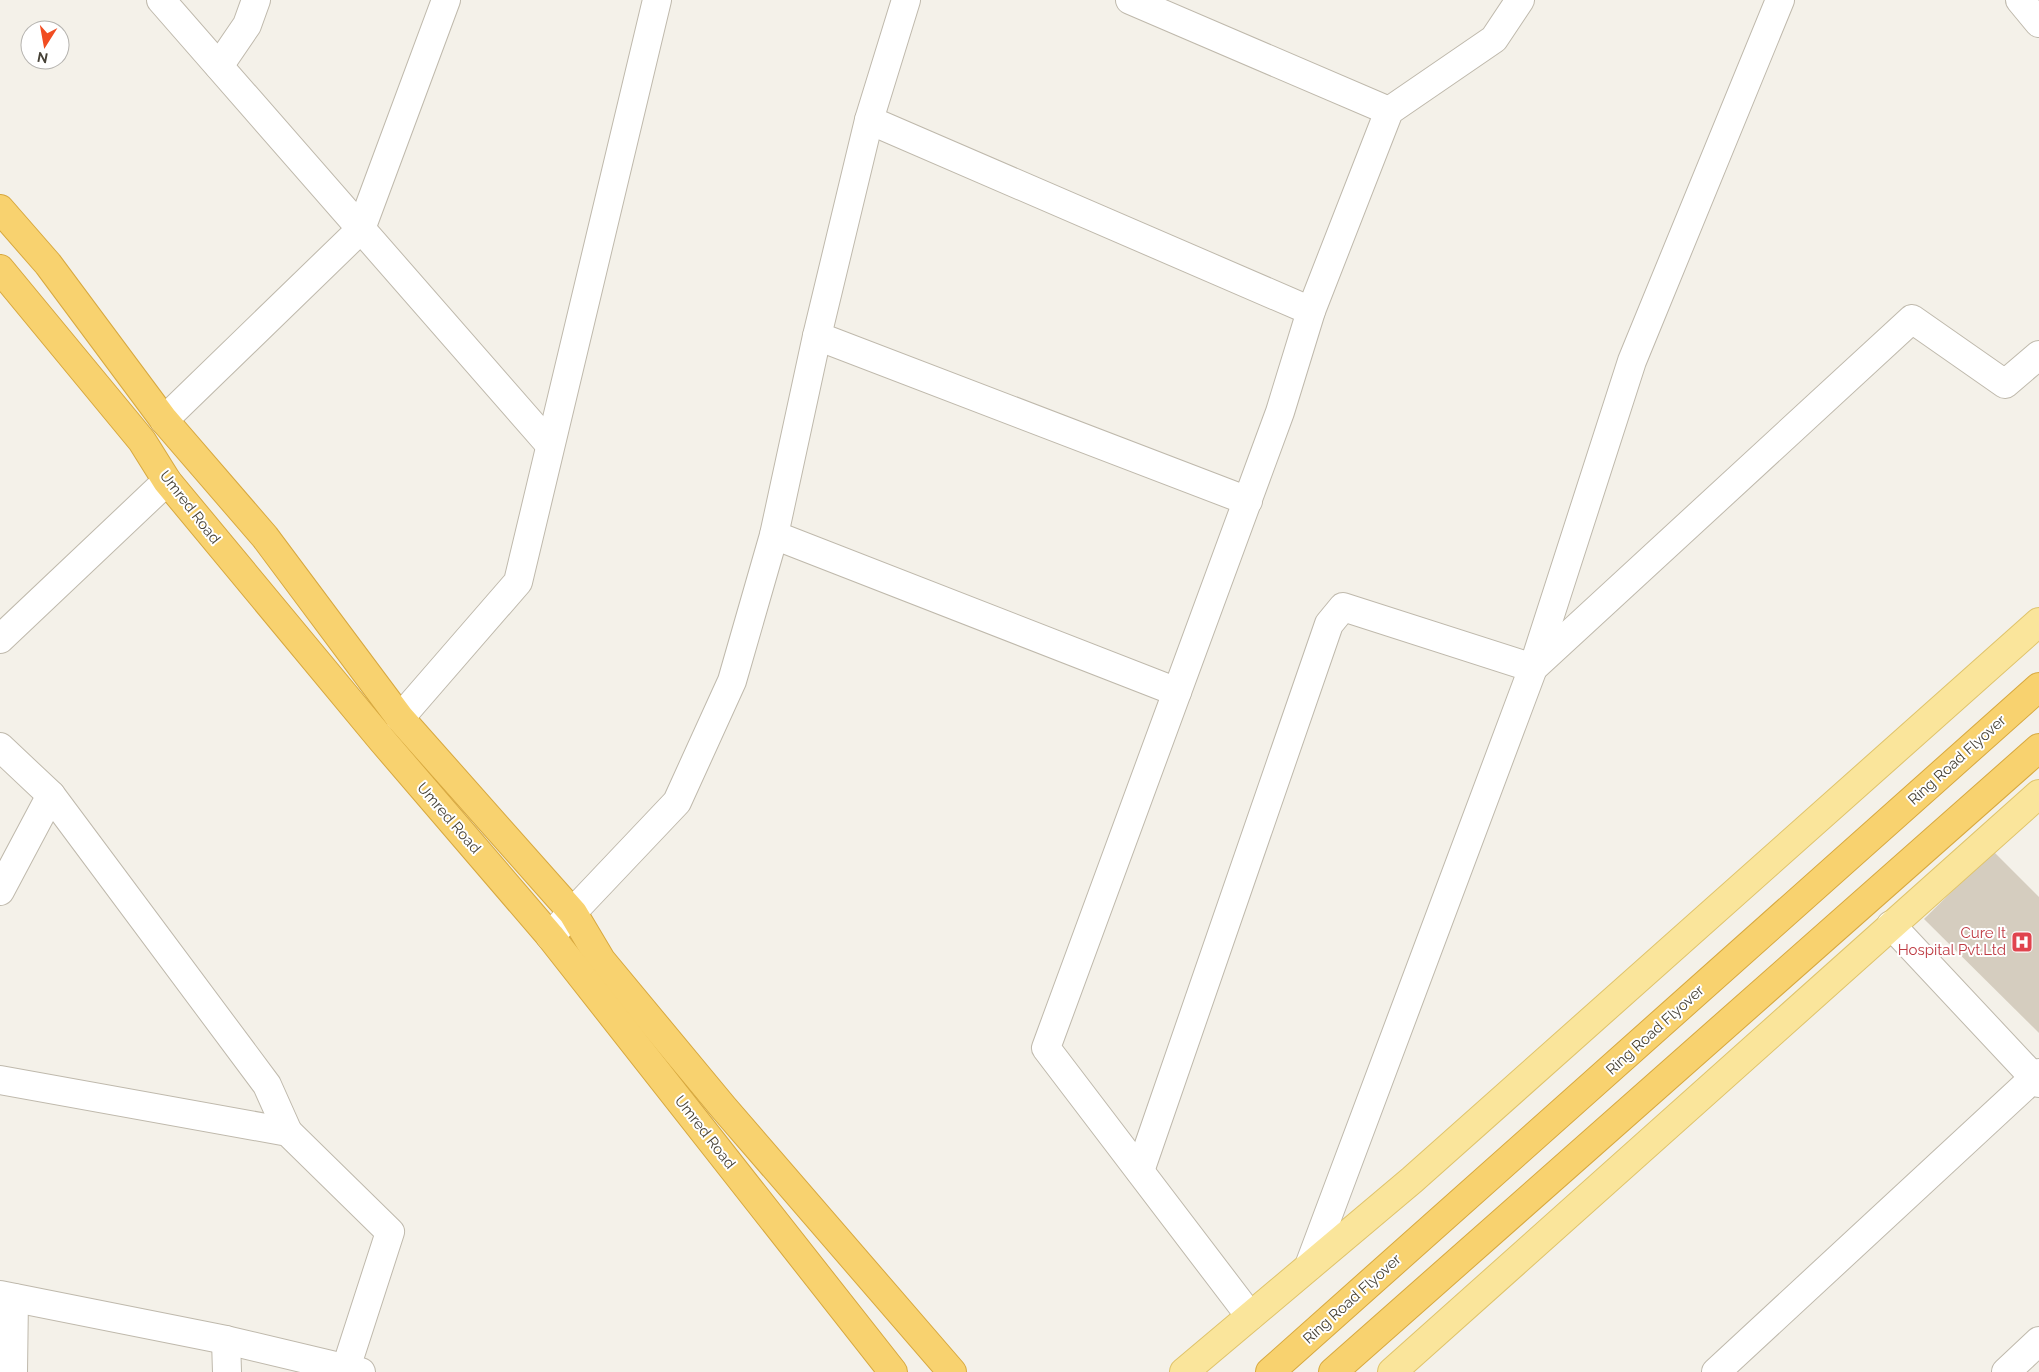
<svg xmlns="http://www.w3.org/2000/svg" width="2039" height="1372" viewBox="0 0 2039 1372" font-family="Raleway,sans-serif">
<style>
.building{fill:#d5cdbf}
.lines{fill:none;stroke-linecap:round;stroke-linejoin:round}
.street-casing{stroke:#bfb9ac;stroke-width:30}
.primary-casing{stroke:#dfc36b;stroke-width:30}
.highway-casing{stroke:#d7a83f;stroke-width:30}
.street{stroke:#fff;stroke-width:28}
.primary{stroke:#fae59b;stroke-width:28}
.highway{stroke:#f8d26f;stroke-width:28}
.labels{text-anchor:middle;stroke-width:4;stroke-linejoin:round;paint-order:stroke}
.street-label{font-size:15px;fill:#474237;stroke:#fff}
.health-label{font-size:15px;fill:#be3a42;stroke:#fff;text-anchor:end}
</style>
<rect width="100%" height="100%" fill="#f4f1e9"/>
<path class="building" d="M1993 851 2039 897V1033L1924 919Z"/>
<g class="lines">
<g class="street-casing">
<g id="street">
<path d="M161 0 550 445"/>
<path d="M1130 0 1389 111"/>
<path d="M2020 0 2039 23"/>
<path d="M219 66 247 25 256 0"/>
<path d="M869 120 1311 311"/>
<path d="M817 336 1248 501"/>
<path d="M164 420 361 229 446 0"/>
<path d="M774 535 1177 692"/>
<path d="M0 639 167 481"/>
<path d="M400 718 518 582 657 0"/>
<path d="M0 747 51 795 267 1085 288 1132"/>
<path d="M0 891 51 795"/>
<path d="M1891 925 2039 1083"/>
<path d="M550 936 677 802 732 681 774 535 817 336 869 120 906 0"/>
<path d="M0 1080 288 1132 390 1232 346 1368"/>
<path d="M1140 1171 1329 624 1343 607 1533 668 1912 319 2005 384 2039 355"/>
<path d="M1309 1266 1533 668 1632 361 1780 0"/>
<path d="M0 1295 226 1340 361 1372"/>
<path d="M1250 1316 1046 1048 1280 412 1311 311 1389 111 1494 39 1520 0"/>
<path d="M226 1340 227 1372"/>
<path d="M13 1372 14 1298"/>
<path d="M1716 1372 2039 1073"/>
<path d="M2006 1372 2039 1341"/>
</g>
</g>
<g class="primary-casing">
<g id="primary">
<path d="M1184 1372 1412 1180 2039 622"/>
<path d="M1392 1372 2039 794"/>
</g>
</g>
<g class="highway-casing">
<g id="highway">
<path d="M0 209 48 264 164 420 265 537 400 718 573 913 601 960 723 1107 952 1372"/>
<path d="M0 269 142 441 167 481 381 739 550 936 893 1372"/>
<path d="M1270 1372 2039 687"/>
<path d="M1333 1372 2039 748"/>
</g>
</g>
<use href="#street" class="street"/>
<use href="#primary" class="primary"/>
<use href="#highway" class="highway"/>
</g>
<defs>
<g id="hospital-square" transform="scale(1.125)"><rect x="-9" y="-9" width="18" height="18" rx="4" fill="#e0444e" stroke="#fff"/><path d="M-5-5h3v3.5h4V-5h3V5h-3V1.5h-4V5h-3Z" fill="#fff"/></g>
</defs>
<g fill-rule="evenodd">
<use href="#hospital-square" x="2022" y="942"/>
</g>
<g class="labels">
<g class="street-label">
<text transform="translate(190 507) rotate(52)" y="5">Umred Road</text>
<text transform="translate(1957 760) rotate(-42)" y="5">Ring Road Flyover</text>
<text transform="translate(449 818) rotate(49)" y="5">Umred Road</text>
<text transform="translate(1655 1030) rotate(-42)" y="5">Ring Road Flyover</text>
<text transform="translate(705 1132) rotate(52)" y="5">Umred Road</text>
<text transform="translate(1352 1299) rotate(-42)" y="5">Ring Road Flyover</text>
</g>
<g class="health-label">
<text x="2006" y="938">Cure It<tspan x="2006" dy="17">Hospital Pvt.Ltd</tspan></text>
</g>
</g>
<g transform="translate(45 45) rotate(191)"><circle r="24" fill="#ffffff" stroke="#b5b3af"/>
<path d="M0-4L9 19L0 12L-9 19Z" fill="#f14d22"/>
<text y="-8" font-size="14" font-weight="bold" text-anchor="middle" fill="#474237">N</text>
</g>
</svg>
